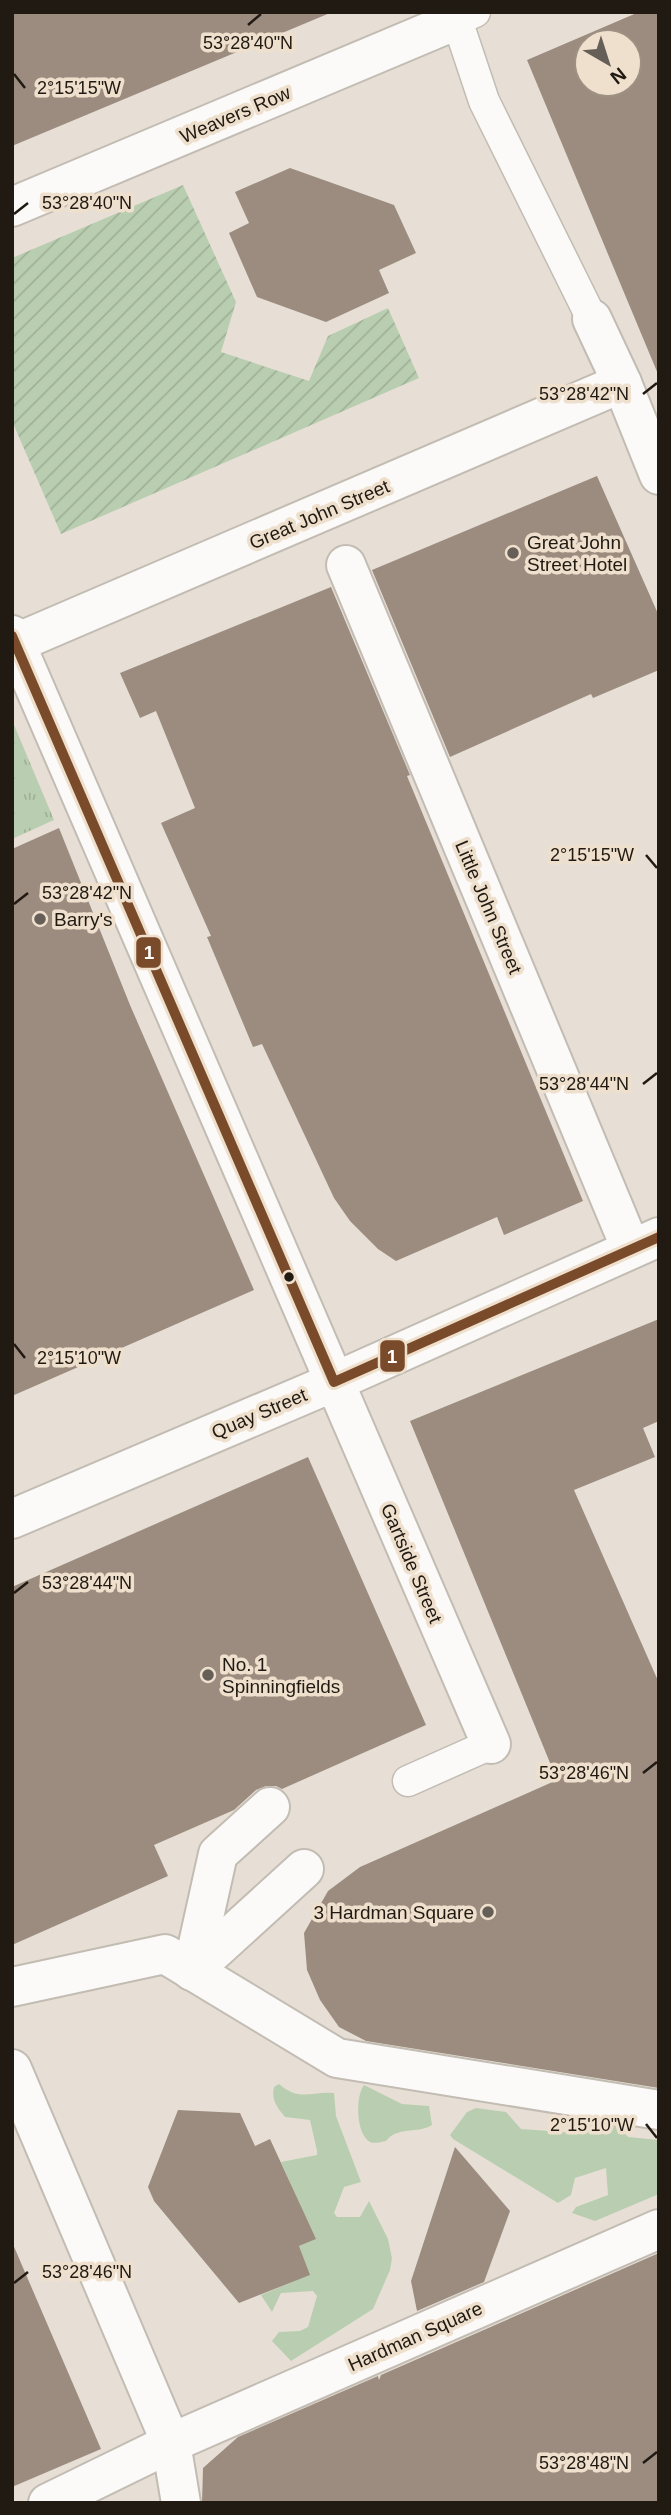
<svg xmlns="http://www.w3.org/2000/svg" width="671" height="2515" viewBox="0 0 671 2515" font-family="Helvetica,sans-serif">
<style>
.grass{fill:#b9ceb0}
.park{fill:url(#park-tufts)}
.garden{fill:url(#garden-furrows)}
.building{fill:#9b8c7f;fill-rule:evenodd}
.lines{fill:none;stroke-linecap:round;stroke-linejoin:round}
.service-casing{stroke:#c2bcb3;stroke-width:33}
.pedestrian-casing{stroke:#c2bcb3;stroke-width:42}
.minor-casing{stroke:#c2bcb3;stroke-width:42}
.primary-casing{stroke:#c2bcb3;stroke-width:42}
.service{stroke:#fbfaf9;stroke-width:30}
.pedestrian{stroke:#fbfaf9;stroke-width:38}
.minor{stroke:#fbfaf9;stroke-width:38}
.primary{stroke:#fbfaf9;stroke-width:38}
.bus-1-casing{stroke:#efe0cd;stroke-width:16}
.bus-1{stroke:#7a4b2a;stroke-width:10}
.ticks{fill:none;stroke:#201a13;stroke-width:2.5}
.poi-dot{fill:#665f57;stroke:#efe0cd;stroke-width:2.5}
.bus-dot{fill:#201a13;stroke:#efe0cd;stroke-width:2.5}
.labels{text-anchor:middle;stroke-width:7;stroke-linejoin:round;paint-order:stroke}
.street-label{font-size:19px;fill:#201a13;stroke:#efe0cd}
.poi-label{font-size:19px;fill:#201a13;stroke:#efe0cd;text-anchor:start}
.ticks-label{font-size:18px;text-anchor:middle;fill:#201a13;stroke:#efe0cd;stroke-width:7;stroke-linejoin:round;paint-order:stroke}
.line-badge{stroke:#efe0cd;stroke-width:2.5}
.badge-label{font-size:19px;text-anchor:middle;font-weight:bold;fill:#fff}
</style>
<defs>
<pattern id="park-tufts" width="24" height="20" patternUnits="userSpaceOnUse" patternTransform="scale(1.75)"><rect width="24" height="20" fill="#b9ceb0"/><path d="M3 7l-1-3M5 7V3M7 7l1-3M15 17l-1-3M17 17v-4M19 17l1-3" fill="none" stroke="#9fb096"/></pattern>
<pattern id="garden-furrows" width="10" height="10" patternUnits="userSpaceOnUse" patternTransform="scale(1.75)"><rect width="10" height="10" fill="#b9ceb0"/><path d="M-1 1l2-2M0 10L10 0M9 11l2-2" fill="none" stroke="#9fb096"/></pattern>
</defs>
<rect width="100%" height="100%" fill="#e7dfd5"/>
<g class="grass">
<path d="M279 2084C300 2102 310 2091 334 2093L336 2116 361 2182 344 2187 334 2213 337 2217H360L369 2201 388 2239 392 2258 390 2270 373 2309 291 2361 272 2341 279 2332 300 2331 308 2327 317 2296 313 2291 281 2293 272 2312 261 2295 309 2275 299 2246 315 2239 281 2162 317 2155V2151L310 2120 285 2117C277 2107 271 2100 274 2087Z"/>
<path d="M364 2085 402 2104 429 2106 432 2125C418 2134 397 2126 386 2141 381 2142 375 2144 370 2142 356 2134 355 2097 364 2085Z"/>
<path d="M476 2108 506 2112 521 2129 577 2133 585 2110 605 2113 628 2137 659 2140V2194L595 2221 572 2213 576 2207 608 2195 606 2168 575 2178 571 2195 558 2203 453 2139 450 2135 467 2112Z"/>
</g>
<path class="park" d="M12 720 54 820 12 839Z"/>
<path class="garden" d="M183 185 236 302 221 352 309 381 328 336 388 308 419 378 61 534 12 421V258Z"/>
<g class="building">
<path d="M12 12H330V13L12 146Z"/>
<path d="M639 12H659L658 374 527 60ZM587 42H629V84H587Z"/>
<path d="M290 168 394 205 416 253 379 270 389 293 326 322 257 297 229 233 249 223 235 192Z"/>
<path d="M597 476 659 616V670L593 698 591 694 450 757 372 570Z"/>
<path d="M331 587 410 775 407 776 583 1201 504 1235 497 1217 396 1261 378 1249 350 1221 334 1198 262 1044 253 1047 207 937 211 936 161 823 195 808 156 711 140 718 120 673Z"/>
<path d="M59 828 130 1005 254 1290 12 1396V849Z"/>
<path d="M659 1319V1421L643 1428 655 1457 574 1490 659 1683V2088L366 2041 339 2027 320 2000 307 1970 304 1933 328 1891 360 1867 557 1780 410 1421Z"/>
<path d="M308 1457 426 1725 282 1789 276 1786H266L256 1790 234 1810 154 1845 168 1876 12 1945V1587Z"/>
<path d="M178 2110 240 2113 255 2146 270 2139 316 2239 299 2246 310 2275 239 2303 154 2201 148 2187Z"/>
<path d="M455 2147 510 2211 484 2282 417 2311 411 2281Z"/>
<path d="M12 2242 101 2449 12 2487Z"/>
<path d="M659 2253V2503H202L203 2468 238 2437 378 2376 379 2380 381 2375Z"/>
</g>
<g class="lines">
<g class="service-casing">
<g id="service">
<path d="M475 12 457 20 484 101 592 319"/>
<path d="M408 1781 491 1744"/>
</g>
</g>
<g class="pedestrian-casing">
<g id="pedestrian">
<path d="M12 207 457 20"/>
<path d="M346 565 631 1249"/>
<path d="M192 1971 218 1854 270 1807"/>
<path d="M192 1971 304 1869"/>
<path d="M12 1987 165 1954 337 2058 659 2110"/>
<path d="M12 2069 171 2443 181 2503"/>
<path d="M48 2503 171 2443 659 2229"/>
</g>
</g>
<g class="minor-casing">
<g id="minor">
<path d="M592 319 622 383 659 475"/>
<path d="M12 635 491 1744"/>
<path d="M16 643 622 383"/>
</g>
</g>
<g class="primary-casing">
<path id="primary" d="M12 1519 334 1382 659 1237"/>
</g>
<use href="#service" class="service"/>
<use href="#pedestrian" class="pedestrian"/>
<use href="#minor" class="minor"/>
<use href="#primary" class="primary"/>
<g class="bus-1-casing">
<path id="bus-1" d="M12 636 334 1382 659 1237"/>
</g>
<use href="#bus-1" class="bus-1"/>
</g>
<path class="ticks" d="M248 25 261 14M14 74 25 88M14 214 28 203M643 394 657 383M646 855 657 868M14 904 28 893M643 1084 657 1073M14 1344 25 1358M14 1593 28 1582M643 1773 657 1762M646 2124 657 2138M14 2283 28 2272M643 2463 657 2452"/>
<g class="poi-dot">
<circle cx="513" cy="553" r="7"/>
<circle cx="40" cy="919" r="7"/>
<circle cx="208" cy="1675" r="7"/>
<circle cx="488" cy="1912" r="7"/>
</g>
<circle class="bus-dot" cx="289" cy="1277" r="6"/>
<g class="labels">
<g class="street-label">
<text transform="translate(235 114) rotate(-23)" y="7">Weavers Row</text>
<text transform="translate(319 514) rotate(-23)" y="7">Great John Street</text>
<text transform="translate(489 907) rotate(67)" y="7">Little John Street</text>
<text transform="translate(259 1413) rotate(-23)" y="7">Quay Street</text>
<text transform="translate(412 1563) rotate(67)" y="7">Gartside Street</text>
<text transform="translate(415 2336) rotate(-24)" y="7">Hardman Square</text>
</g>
<g class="poi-label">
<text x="527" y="549">Great John<tspan x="527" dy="22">Street Hotel</tspan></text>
<text x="54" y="926">Barry's</text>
<text x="222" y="1671">No. 1<tspan x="222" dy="22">Spinningfields</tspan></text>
<text x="474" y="1919" text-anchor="end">3 Hardman Square</text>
</g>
</g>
<g class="ticks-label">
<text x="248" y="49">53°28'40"N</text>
<text x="79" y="94">2°15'15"W</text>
<text x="87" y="209">53°28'40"N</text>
<text x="584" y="400">53°28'42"N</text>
<text x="592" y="861">2°15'15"W</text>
<text x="87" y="899">53°28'42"N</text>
<text x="584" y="1090">53°28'44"N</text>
<text x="79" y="1364">2°15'10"W</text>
<text x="87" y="1589">53°28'44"N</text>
<text x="584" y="1779">53°28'46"N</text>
<text x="592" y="2131">2°15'10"W</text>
<text x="87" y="2278">53°28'46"N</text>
<text x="584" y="2469">53°28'48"N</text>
</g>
<g class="line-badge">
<rect x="135" y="936" width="27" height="33" rx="7" fill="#7a4b2a"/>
<rect x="379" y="1339" width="27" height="34" rx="7" fill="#7a4b2a"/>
</g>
<g class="badge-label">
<text x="149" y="959">1</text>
<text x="392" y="1363">1</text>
</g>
<rect width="671" height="2515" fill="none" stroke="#201a13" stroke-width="28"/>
<g transform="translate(608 63) rotate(141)"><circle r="33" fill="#efe0cd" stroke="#9c9183" stroke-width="2"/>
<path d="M0-5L12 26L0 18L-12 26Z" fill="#665f57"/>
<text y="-10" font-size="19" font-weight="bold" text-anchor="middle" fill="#201a13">N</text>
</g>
</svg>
